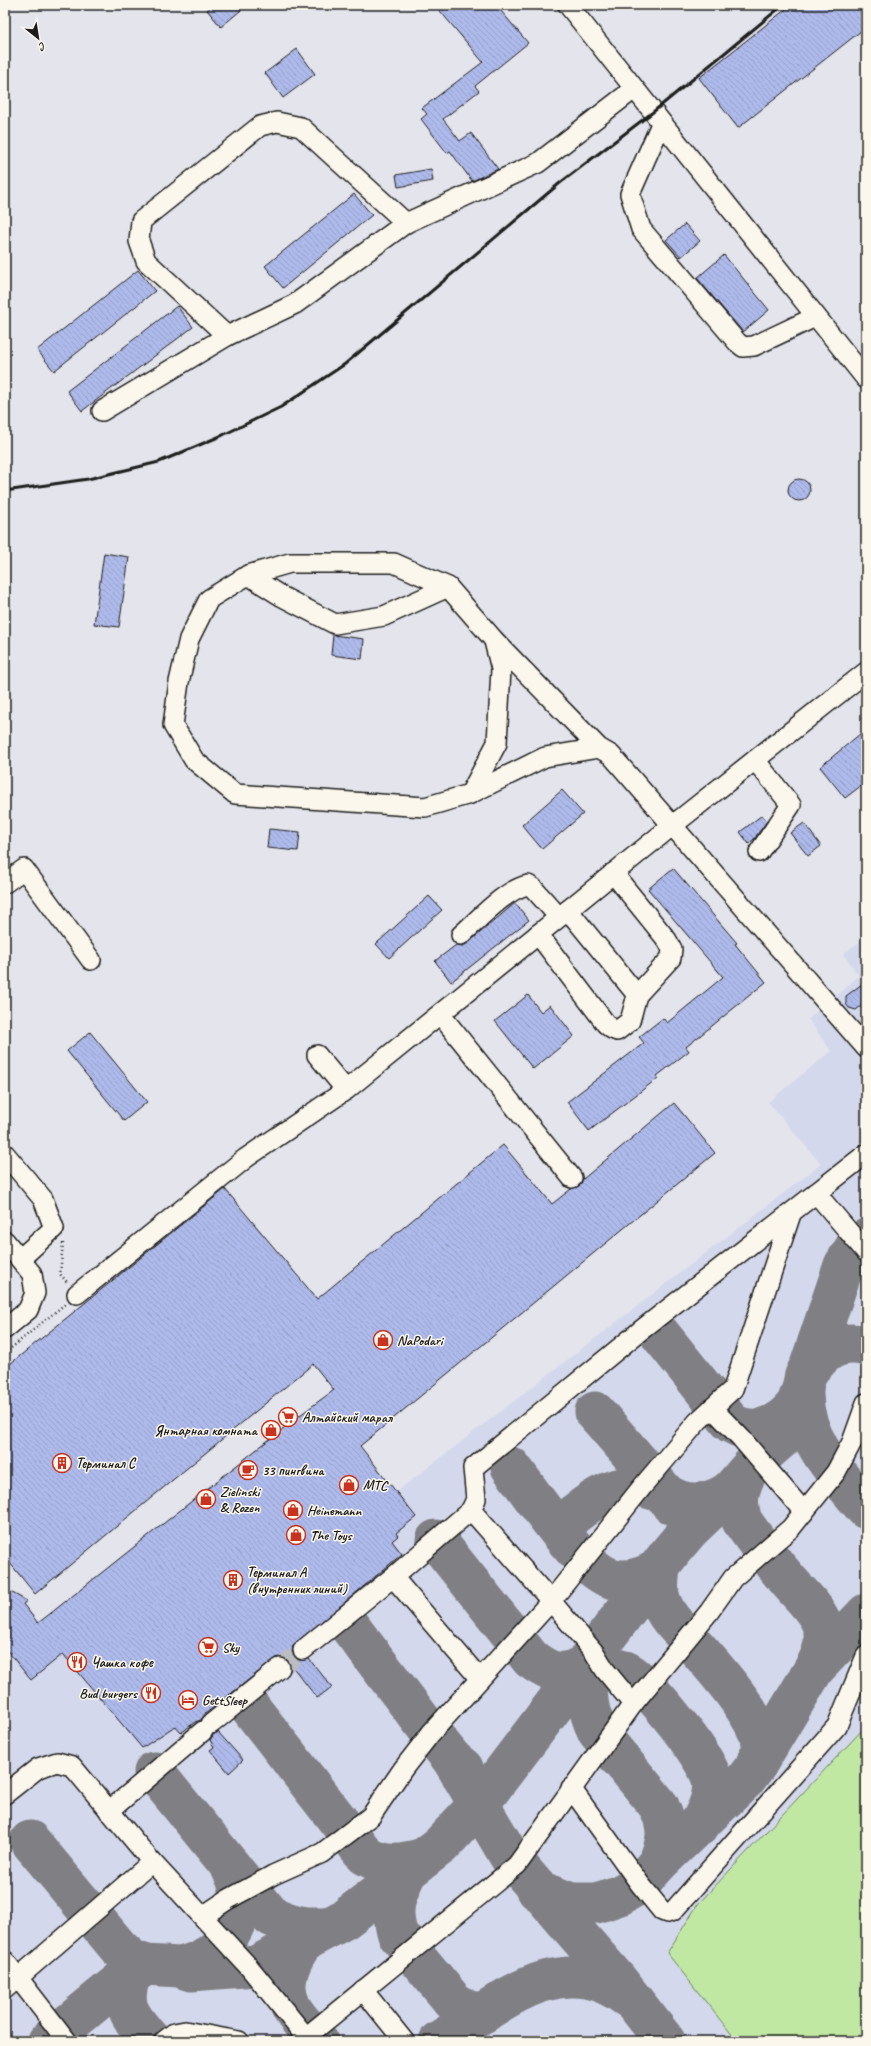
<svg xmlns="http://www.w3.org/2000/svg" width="871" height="2046" viewBox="0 0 871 2046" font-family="Caveat,sans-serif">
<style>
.built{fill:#d4d8ec}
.grass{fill:#c0e8a3;stroke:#6e8260}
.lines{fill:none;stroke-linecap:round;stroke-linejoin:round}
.taxiway{stroke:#808084;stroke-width:41}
.building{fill:url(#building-back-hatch);stroke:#1c1c1c}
.minor-tunnel{stroke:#bcbdc2;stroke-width:19;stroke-dasharray:19 10;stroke-linecap:butt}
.minor-casing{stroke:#1c1c1c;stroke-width:22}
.path{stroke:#1c1c1c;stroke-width:2.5;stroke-dasharray:1 3;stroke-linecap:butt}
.minor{stroke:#fbf7ec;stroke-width:19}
.rail{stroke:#1c1c1c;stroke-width:3}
.labels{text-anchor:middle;stroke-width:3;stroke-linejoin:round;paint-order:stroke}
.poi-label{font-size:14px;font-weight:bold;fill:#1c1c1c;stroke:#fbf7ec;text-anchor:start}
</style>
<defs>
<pattern id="building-back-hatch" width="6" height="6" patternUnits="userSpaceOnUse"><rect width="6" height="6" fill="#aebaeb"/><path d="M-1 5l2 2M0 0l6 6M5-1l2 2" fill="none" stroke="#959fc9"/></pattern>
</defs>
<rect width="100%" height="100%" fill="#e4e5ec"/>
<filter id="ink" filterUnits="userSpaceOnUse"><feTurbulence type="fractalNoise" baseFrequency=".025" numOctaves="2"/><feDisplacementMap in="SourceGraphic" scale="8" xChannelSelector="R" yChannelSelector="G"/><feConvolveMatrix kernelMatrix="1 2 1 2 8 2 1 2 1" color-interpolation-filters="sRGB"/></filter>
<g filter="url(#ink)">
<path class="built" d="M866 937V2041H5V1589L15 1595 38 1623 322 1398 396 1492 821 1164 768 1102 831 1051 808 1019 859 976 843 954Z"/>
<path class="grass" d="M866 1726V2041H737L667 1953 698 1904Z"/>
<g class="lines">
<g class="taxiway">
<path d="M659 1333 731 1423C754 1437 779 1426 795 1406"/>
<path d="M866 1346C848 1341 831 1345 819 1359 815 1363 809 1368 806 1373 803 1378 803 1387 803 1394 803 1441 838 1475 866 1509"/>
<path d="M595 1412 666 1494C688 1508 709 1505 730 1491"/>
<path d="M511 1467C532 1494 578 1565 608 1577 625 1584 645 1577 660 1568"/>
<path d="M746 1474C738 1490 736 1504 742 1521 756 1541 771 1561 787 1579 799 1594 819 1610 823 1628 827 1643 821 1657 814 1669"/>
<path d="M557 1528C582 1508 609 1483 642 1487 650 1488 658 1492 666 1494L671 1504"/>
<path d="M436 1540 531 1659C551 1674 562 1677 584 1665"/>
<path d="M660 1568C659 1578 657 1589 660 1599 665 1615 676 1626 688 1638 707 1659 762 1719 761 1746 761 1752 759 1758 757 1764"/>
<path d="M343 1618 431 1733 452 1759 463 1768"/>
<path d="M594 1652C585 1681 584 1705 598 1732L659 1806C669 1829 668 1840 658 1863"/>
<path d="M568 1686C584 1674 604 1664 625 1671 645 1678 708 1759 712 1780 715 1796 706 1812 699 1826"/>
<path d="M242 1697 365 1855C384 1867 403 1864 424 1858"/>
<path d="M452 1759 510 1857 617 1980 665 2041"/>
<path d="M154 1772 271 1916C293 1926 306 1929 331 1926"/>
<path d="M30 1841 119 1948 131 1959 146 1965"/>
<path d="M407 1871C396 1895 389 1909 398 1935L453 2001 469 2012H485"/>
<path d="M537 1890 571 1903H597L620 1895 640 1884 658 1863 745 1780 757 1764 814 1669 866 1614"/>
<path d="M304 1941C290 1960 279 1984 291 2007 297 2019 310 2031 318 2041"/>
<path d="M187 1965C222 1956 247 1921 238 1884 237 1879 233 1873 231 1867"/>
<path d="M131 1974C119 2008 131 2016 151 2041"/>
<path d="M48 2041 121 1981 146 1965 179 1967 191 1971 256 1966 345 1919 441 1845 479 1804 672 1550 689 1530 732 1489 758 1459 783 1437 790 1424 844 1265 854 1249 866 1239"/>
<path d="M439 2041C497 2007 559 1945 627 1997"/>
</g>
</g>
<g class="building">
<path d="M214 5H247L221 27 207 10Z"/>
<path d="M435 5H496L528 43 475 86 479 91 443 119 460 141 471 133 498 169 472 181 450 151 447 153 421 119 427 114 422 108 483 62Z"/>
<path d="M791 5H866V27L738 128 699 78Z"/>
<path d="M297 49 315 74 283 98 265 73Z"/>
<path d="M431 169 433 181 398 187 396 175Z"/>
<path d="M354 194 372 215 283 288 265 266Z"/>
<path d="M685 224 700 241 681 257 666 240Z"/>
<path d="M724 255 769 310 743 332 697 278Z"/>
<path d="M138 270 155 291 54 371 37 350Z"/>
<path d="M177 306 193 327 82 411 67 391Z"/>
<circle cx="799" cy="490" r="11"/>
<path d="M104 553 129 557 119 627 94 624Z"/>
<path d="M333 635 364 639 362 659 331 655Z"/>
<path d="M866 729V782L845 798 820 767Z"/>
<path d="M562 790 583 814 542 849 522 825Z"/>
<path d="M762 815 767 821 754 839 749 844 740 832Z"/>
<path d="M804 823 821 846 808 856 790 833Z"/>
<path d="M269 829 300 832 298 851 267 848Z"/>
<path d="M673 868 737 943 735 944 766 982 686 1047 689 1051 657 1076 658 1078 589 1131 567 1102 644 1043 639 1037 663 1018 667 1023 723 977 648 889Z"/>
<path d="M429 896 442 910 389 958 376 944Z"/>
<path d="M515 903 529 920 451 982 435 961 456 945 463 946 468 943Z"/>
<path d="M866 981V1002L856 1010 849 1008 846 1004V996Z"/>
<path d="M528 995 541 1012 550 1005 574 1036 533 1069 495 1021Z"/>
<path d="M90 1032 147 1102 124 1121 67 1051Z"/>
<path d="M674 1103 715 1153 360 1446 416 1517 396 1533 398 1536 392 1541 402 1554 293 1646 292 1652 295 1657 299 1660 309 1659 332 1687 317 1698 288 1661 284 1658 278 1657 205 1714 201 1720 195 1722 181 1733 175 1726 142 1748 63 1654 31 1680 5 1648V1589L27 1601 23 1604 38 1623 51 1613 52 1614 51 1613 300 1415 334 1390 313 1364 35 1594 5 1557V1368L225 1189 317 1299 503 1145 552 1204 571 1189 579 1186 583 1179Z"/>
<path d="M218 1732 243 1760 229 1773 210 1750 214 1747 210 1740 213 1735Z"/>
</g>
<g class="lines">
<path class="minor-tunnel" d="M280 1668 303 1650"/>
<g class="minor-casing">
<g id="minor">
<path d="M568 5 866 379"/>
<path d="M661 124 630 194 641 229 737 342 743 347 754 346 815 317"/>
<path d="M227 336 146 261 139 241 141 221 260 126 277 122 301 127 406 223"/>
<path d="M102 411 227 336 295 304 406 223 538 163 634 89"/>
<path d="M248 575 281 596 335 624 384 616 448 587"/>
<path d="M599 748 545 757 470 794 425 807 235 794 194 760 173 725 179 682 189 639 209 599 248 575 290 563H394L448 587 494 640 599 748 611 755 866 1048"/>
<path d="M755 760 791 805 759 852"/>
<path d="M470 794 497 743 501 669 494 641"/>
<path d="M613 873 667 940 672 949 671 958 637 995"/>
<path d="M5 883 24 869 91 960"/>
<path d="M538 934 606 1024 612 1029 617 1031 630 1021 637 995 568 910"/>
<path d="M461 935C478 920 506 889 528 885L533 888 559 917"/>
<path d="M440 1014 572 1178"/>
<path d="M317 1055 346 1090"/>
<path d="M5 1154 43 1199 54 1228 20 1259"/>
<path d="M816 1193 866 1252"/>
<path d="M5 1241 32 1274 35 1293 28 1310 5 1329"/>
<path d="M77 1294 246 1158 346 1090 673 825 866 672"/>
<path d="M712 1408 741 1438 804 1512"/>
<path d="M471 1510 551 1601 594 1652 605 1670 633 1704"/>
<path d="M393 1577 480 1679"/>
<path d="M303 1650 393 1577 471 1510 476 1499 473 1468 640 1331 866 1154"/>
<path d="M211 1724 280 1668"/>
<path d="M571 1788 640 1884 662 1911 667 1913 673 1911 837 1726 866 1656"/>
<path d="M5 1794 38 1768 57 1762 72 1766 152 1862 249 1967 306 2037"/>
<path d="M109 1811 203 1731"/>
<path d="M203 1916 227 1900 273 1875 322 1853 371 1816 403 1769 431 1733 551 1601 642 1487 698 1421 733 1389 791 1214"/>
<path d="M5 1961 67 2041"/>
<path d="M5 1989 152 1862"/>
<path d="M363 1990 404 2041"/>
<path d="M164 2041 174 2033 185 2031 239 2041"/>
<path d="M301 2041 517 1865 633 1704 709 1612 733 1578 791 1528 836 1472 852 1442 866 1403"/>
</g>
</g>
<g class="path">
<path d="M63 1243 60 1274 67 1282"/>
<path d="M5 1353 65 1304"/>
</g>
<use href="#minor" class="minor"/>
<path class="rail" d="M5 491 88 479 159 462 223 435 281 407 345 364 560 183 653 112 783 5"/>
</g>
</g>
<defs>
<g id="shop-ring" transform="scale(1)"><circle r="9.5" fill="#fbf7ec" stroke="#c8321e" stroke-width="1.5"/><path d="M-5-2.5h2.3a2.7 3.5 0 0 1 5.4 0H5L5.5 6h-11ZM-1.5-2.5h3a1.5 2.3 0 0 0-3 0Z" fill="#c8321e"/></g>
<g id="supermarket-ring" transform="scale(1)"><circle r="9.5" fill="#fbf7ec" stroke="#c8321e" stroke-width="1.5"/><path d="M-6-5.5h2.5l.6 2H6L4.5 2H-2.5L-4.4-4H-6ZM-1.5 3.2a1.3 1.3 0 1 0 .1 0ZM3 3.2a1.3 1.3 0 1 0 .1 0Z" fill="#c8321e"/></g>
<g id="building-ring" transform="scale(1)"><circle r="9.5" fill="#fbf7ec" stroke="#c8321e" stroke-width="1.5"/><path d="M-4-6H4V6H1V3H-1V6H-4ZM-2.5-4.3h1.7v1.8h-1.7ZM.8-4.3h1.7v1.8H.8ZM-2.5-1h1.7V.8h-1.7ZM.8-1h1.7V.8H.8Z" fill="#c8321e"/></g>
<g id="cafe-ring" transform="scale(1)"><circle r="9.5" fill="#fbf7ec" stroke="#c8321e" stroke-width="1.5"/><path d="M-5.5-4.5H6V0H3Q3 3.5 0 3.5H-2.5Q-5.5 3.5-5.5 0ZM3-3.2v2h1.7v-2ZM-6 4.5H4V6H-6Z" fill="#c8321e"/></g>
<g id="restaurant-ring" transform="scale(1)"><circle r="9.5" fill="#fbf7ec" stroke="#c8321e" stroke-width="1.5"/><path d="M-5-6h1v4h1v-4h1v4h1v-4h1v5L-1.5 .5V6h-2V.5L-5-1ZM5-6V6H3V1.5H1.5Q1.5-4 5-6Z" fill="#c8321e"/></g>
<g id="hotel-ring" transform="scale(1)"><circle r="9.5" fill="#fbf7ec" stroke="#c8321e" stroke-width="1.5"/><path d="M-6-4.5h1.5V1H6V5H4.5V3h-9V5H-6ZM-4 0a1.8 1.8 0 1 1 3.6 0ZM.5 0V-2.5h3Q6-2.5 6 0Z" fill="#c8321e"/></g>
</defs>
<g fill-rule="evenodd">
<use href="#shop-ring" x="383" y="1340"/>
<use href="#supermarket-ring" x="288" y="1417"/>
<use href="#shop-ring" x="271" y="1430"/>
<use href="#building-ring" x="62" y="1463"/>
<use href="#cafe-ring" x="248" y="1470"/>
<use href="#shop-ring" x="349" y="1485"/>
<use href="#shop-ring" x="206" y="1499"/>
<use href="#shop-ring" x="293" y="1510"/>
<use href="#shop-ring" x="296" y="1535"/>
<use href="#building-ring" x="233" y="1580"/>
<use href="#supermarket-ring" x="208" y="1647"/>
<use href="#restaurant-ring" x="77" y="1662"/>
<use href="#restaurant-ring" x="151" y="1693"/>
<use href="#hotel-ring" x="188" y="1700"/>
</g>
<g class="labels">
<g class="poi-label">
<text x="397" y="1345">NaPodari</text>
<text x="302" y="1422">Алтайский марал</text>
<text x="257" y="1435" text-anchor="end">Янтарная комната</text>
<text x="76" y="1468">Терминал С</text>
<text x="262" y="1475">33 пингвина</text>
<text x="363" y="1490">МТС</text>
<text x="220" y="1496">Zielinski<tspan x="220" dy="16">&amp; Rozen</tspan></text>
<text x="307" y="1515">Heinemann</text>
<text x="310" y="1540">The Toys</text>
<text x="247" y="1577">Терминал А<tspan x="247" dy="16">(внутренних линий)</tspan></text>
<text x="222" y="1652">Sky</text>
<text x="91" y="1667">Чашка кофе</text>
<text x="137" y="1698" text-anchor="end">Bud burgers</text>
<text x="202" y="1705">GettSleep</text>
</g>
</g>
<rect width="871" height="2046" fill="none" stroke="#fbf7ec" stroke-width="20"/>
<rect x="10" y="10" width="851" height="2026" fill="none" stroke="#1c1c1c" stroke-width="1.5" filter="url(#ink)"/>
<g transform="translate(38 38) rotate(150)" stroke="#fbf7ec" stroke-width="3" paint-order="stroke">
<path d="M0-3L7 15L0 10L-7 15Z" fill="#1c1c1c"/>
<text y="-6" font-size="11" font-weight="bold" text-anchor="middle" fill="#1c1c1c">С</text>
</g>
</svg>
